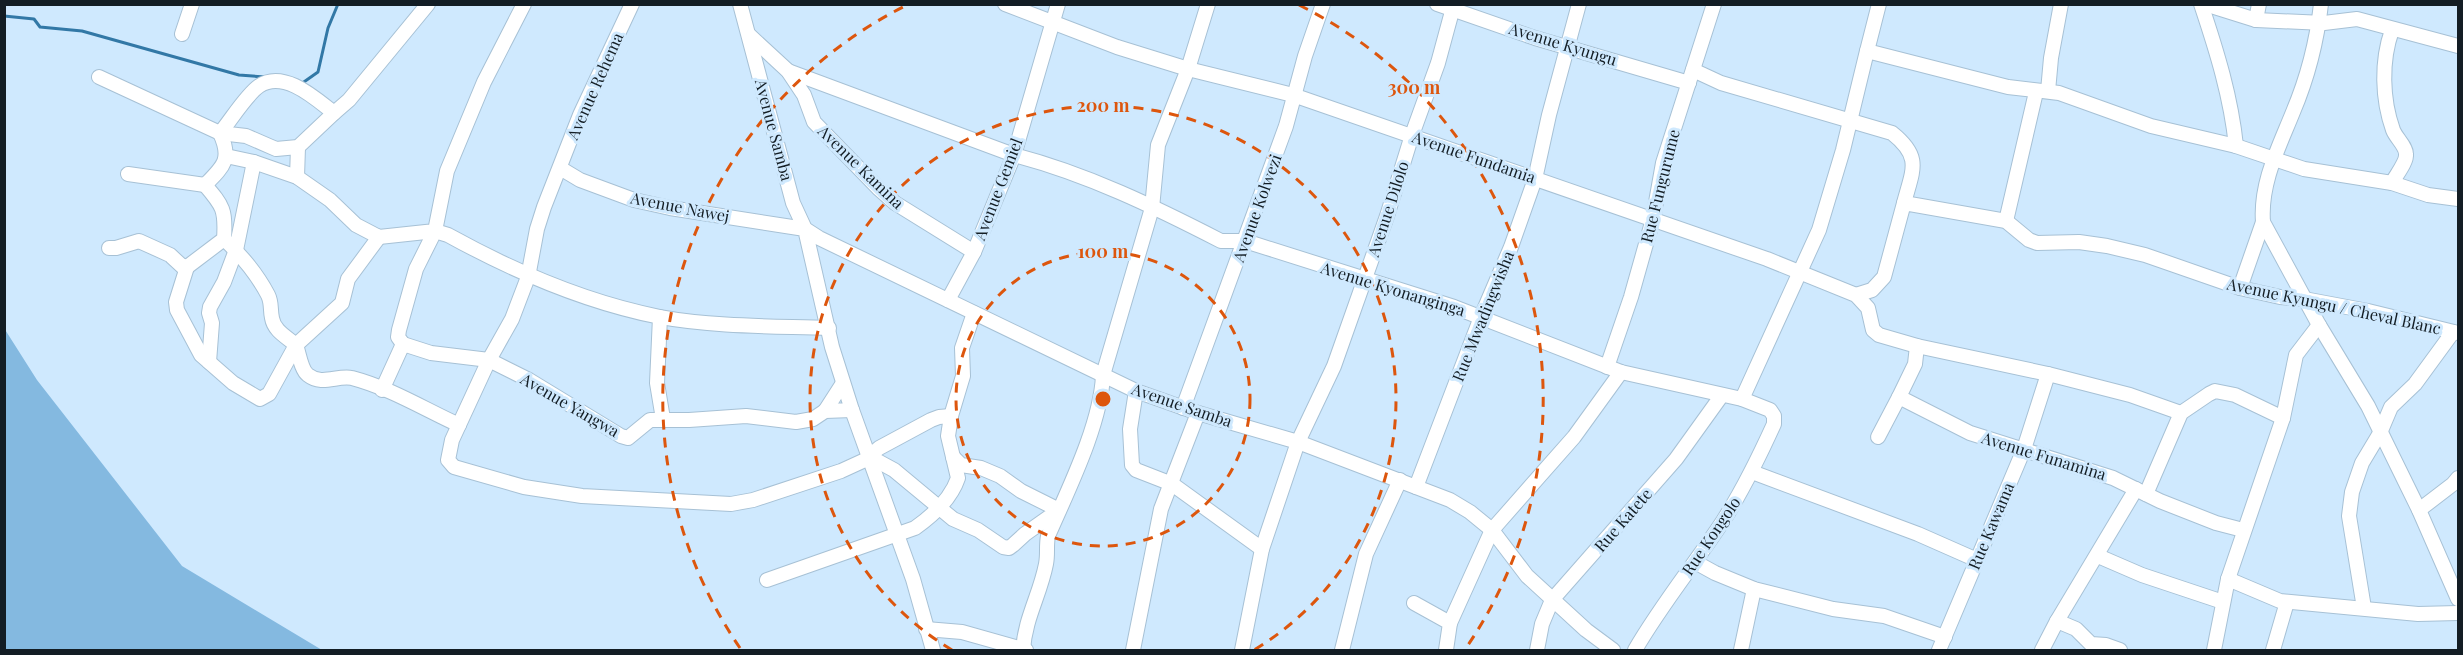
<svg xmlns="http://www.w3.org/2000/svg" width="2463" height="655" viewBox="0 0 2463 655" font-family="'Playfair Display',serif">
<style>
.green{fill:#84b9e0}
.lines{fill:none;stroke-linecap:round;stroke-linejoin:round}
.stream{stroke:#3278a6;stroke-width:3}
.minor-casing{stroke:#a7c1d5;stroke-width:16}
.minor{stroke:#fff;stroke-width:14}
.ring{fill:none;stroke:#dd560d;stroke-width:3;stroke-dasharray:10 8}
.labels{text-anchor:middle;stroke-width:6;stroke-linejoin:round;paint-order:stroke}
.street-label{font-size:16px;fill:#131d24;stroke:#cfe9fe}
.centre{fill:#dd560d;stroke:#cfe9fe;stroke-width:3}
.ring-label{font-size:18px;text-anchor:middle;font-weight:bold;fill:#dd560d;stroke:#cfe9fe;stroke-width:6;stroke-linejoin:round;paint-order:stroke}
</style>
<rect width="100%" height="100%" fill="#cfe9fe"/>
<path class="green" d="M4 328 37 380 182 566 322 650H5Z"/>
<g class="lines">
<g class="stream">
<path d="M4 16 34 19 40 27 82 31 239 75 265 77"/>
<path d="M301 84 318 72 328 28 338 4"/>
</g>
<g class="minor-casing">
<g id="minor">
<path d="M632 4 580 115 544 207 537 229 528 277 512 319 489 360 452 440 448 460 454 467 524 487 582 496 731 504 753 500 841 471 865 460 879 448 931 420 939 417 951 416"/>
<path d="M740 4 793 203 805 229 819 238 1136 391 1198 413 1298 442 1450 500 1470 512 1492 530 1527 576 1586 630 1613 650"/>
<path d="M1005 4 1117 47 1188 69 1293 95 1767 259 1856 295 1868 308 1873 330 1879 335 1917 346 2048 374"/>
<path d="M1437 4 1535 38 1689 83"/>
<path d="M1879 4 1867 51 2008 87 2059 93 2151 126 2236 146 2304 169 2392 183 2428 195 2458 199"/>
<path d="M2201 4C2217 52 2231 97 2236 146"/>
<path d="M2205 4 2256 20 2324 23 2357 19 2458 46"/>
<path d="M2321 4C2317 40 2307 79 2293 112 2279 147 2260 183 2263 222L2319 325 2368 406 2419 510 2458 599"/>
<path d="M2256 20 2259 4"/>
<path d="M2392 30C2381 61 2382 99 2393 130 2396 138 2406 146 2406 154 2407 162 2396 175 2392 183"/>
<path d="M182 34 192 4"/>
<path d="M749 35 788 71 804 95 814 122 878 188 895 203 974 252"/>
<path d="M1693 70 1721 83 1892 133C1922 157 1913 169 1904 203"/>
<path d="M788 71 1014 155C1087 174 1155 207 1221 241H1245L1454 307 1621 372 1742 399 1770 410 1774 416V424C1759 457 1743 490 1723 521 1694 565 1661 605 1635 650"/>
<path d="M99 77 220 133 246 136 276 149 298 147 334 113"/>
<path d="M2048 91 2051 58 2061 4"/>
<path d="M226 156 254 162 297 177 330 200 356 225 379 237 435 231 447 171 484 82 524 4"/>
<path d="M128 174 205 185C224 166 232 159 220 133 231 120 246 95 259 86 284 69 316 99 334 113L349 100 428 4"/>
<path d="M297 177 298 147"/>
<path d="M2006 221 2036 92"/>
<path d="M379 237 348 279 342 303 296 345C299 353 301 370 308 375 322 386 337 375 352 378 390 388 424 409 459 425"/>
<path d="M109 248H116L139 241 170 255 183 267H187L224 239C226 210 223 206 205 185"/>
<path d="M187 267 176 302 177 310 201 355 233 383 260 399 269 394 296 345C287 337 274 331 272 318 270 309 272 303 268 295 257 274 241 255 224 239"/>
<path d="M2240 288 2263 222"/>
<path d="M1856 295 1872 290 1884 277 1904 203 2006 221 2029 240 2037 243 2079 242 2107 246 2145 255 2240 288 2280 297 2304 299 2368 311 2458 333"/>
<path d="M948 300 974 252 1014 155 1058 4"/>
<path d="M660 317 657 383 663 419"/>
<path d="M403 344 431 353 489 360 529 380 621 436 628 438 650 420H689L746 416 796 422 813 419 825 411 852 410 832 347 805 229 670 208 634 200 580 180 560 168"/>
<path d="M1917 346 1915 364 1899 397 1970 433 2113 478 2160 501 2216 523 2243 530"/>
<path d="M209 362 212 323 209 313 210 307 224 282 236 250 254 162"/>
<path d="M1607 367 1631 297 1653 219 1663 163 1714 4"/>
<path d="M382 390 403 344 398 337 399 330 416 269 435 231 448 235C515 272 584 302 660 317 715 327 773 326 829 328"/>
<path d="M1136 391 1130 429 1132 465 1136 470 1172 484 1262 549"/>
<path d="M1742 399 1819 230 1843 150 1867 51"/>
<path d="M1183 408 1286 126 1305 56 1323 4"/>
<path d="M852 410 913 579 933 650"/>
<path d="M825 411 843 383"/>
<path d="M1878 437 1899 397"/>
<path d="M870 457 894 470 953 519 978 530 1003 547 1009 548 1013 545 1025 534 1059 510 1021 491 1000 476 981 468 961 465 953 457"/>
<path d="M1752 472 1918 534 1977 560"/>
<path d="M1416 487 1481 317 1511 247 1535 179 1549 115 1579 4"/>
<path d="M2146 494 2181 413 2209 394 2215 391 2235 395 2283 418"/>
<path d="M2419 510 2453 484 2458 478"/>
<path d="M2098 556 2142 575 2223 602"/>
<path d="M1695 562 1715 573 1754 589 1833 609 1884 616 1945 637"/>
<path d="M2228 579 2280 601 2418 614 2458 613"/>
<path d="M767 580 915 528C932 516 951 499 958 478L948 436 951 416 963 376 962 348 974 313"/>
<path d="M1414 603 1450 623 1446 650"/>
<path d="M2364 608 2349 516 2352 492 2362 463 2380 433 2391 407 2415 384 2453 332"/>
<path d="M2057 621 2076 629 2091 644 2106 645 2120 650"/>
<path d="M1450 623 1492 530 1574 437 1621 372"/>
<path d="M926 629 962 632 1026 650"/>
<path d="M1023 650C1025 618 1040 595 1046 564 1048 554 1046 546 1048 536 1068 490 1101 424 1103 375L1152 208 1158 145 1188 69 1208 4"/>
<path d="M1133 650 1161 509 1198 413"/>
<path d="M1242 650 1262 549 1298 442 1334 366 1387 216 1412 135 1438 63 1454 4"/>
<path d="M1342 650 1366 554 1400 480"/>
<path d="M1537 650 1542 624 1552 600 1676 459 1722 395"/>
<path d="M1741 650 1754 589"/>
<path d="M1939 650 2024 449 2048 374 2130 395 2181 413"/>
<path d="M2042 650 2057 621 2136 489"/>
<path d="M2214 650 2228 579 2283 418 2296 355 2319 325"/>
<path d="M2273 650 2287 602"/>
</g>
</g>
<use href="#minor" class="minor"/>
</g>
<g class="ring">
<circle cx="1103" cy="399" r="147"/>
<path d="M952 650A293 293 0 1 1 1254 650"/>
<path d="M740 648A440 440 0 0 1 907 5M1299 5A440 440 0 0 1 1466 648"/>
</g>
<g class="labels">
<g class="street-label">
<text transform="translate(1563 44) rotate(17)" y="6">Avenue Kyungu</text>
<text transform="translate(595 86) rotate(-66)" y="6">Avenue Rehema</text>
<text transform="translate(774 130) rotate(75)" y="6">Avenue Samba</text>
<text transform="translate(1474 157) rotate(19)" y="6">Avenue Fundamia</text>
<text transform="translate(861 167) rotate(44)" y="6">Avenue Kamina</text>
<text transform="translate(1660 186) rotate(-76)" y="6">Rue Fungurume</text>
<text transform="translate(998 189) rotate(-69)" y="6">Avenue Gemiel</text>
<text transform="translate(680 207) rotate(11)" y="6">Avenue Nawej</text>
<text transform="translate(1257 208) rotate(-70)" y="6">Avenue Kolwezi</text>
<text transform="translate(1388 209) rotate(-72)" y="6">Avenue Dilolo</text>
<text transform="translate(1393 289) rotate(17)" y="6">Avenue Kyonanginga</text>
<text transform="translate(2334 306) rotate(12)" y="6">Avenue Kyungu / Cheval Blanc</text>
<text transform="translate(1483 316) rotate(-68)" y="6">Rue Mwadingwisha</text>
<text transform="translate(570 405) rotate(30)" y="6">Avenue Yangwa</text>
<text transform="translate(1182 405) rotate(19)" y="6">Avenue Samba</text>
<text transform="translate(2044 456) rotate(17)" y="6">Avenue Funamina</text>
<text transform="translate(1623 520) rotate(-49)" y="6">Rue Katete</text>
<text transform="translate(1991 526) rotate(-67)" y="6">Rue Kawama</text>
<text transform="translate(1711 536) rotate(-56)" y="6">Rue Kongolo</text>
</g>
</g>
<circle cx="1103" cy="399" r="9" class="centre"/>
<g class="ring-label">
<text x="1414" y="94">300 m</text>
<text x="1103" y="112">200 m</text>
<text x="1103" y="258">100 m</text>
</g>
<rect width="2463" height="655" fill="none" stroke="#131d24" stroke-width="12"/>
</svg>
